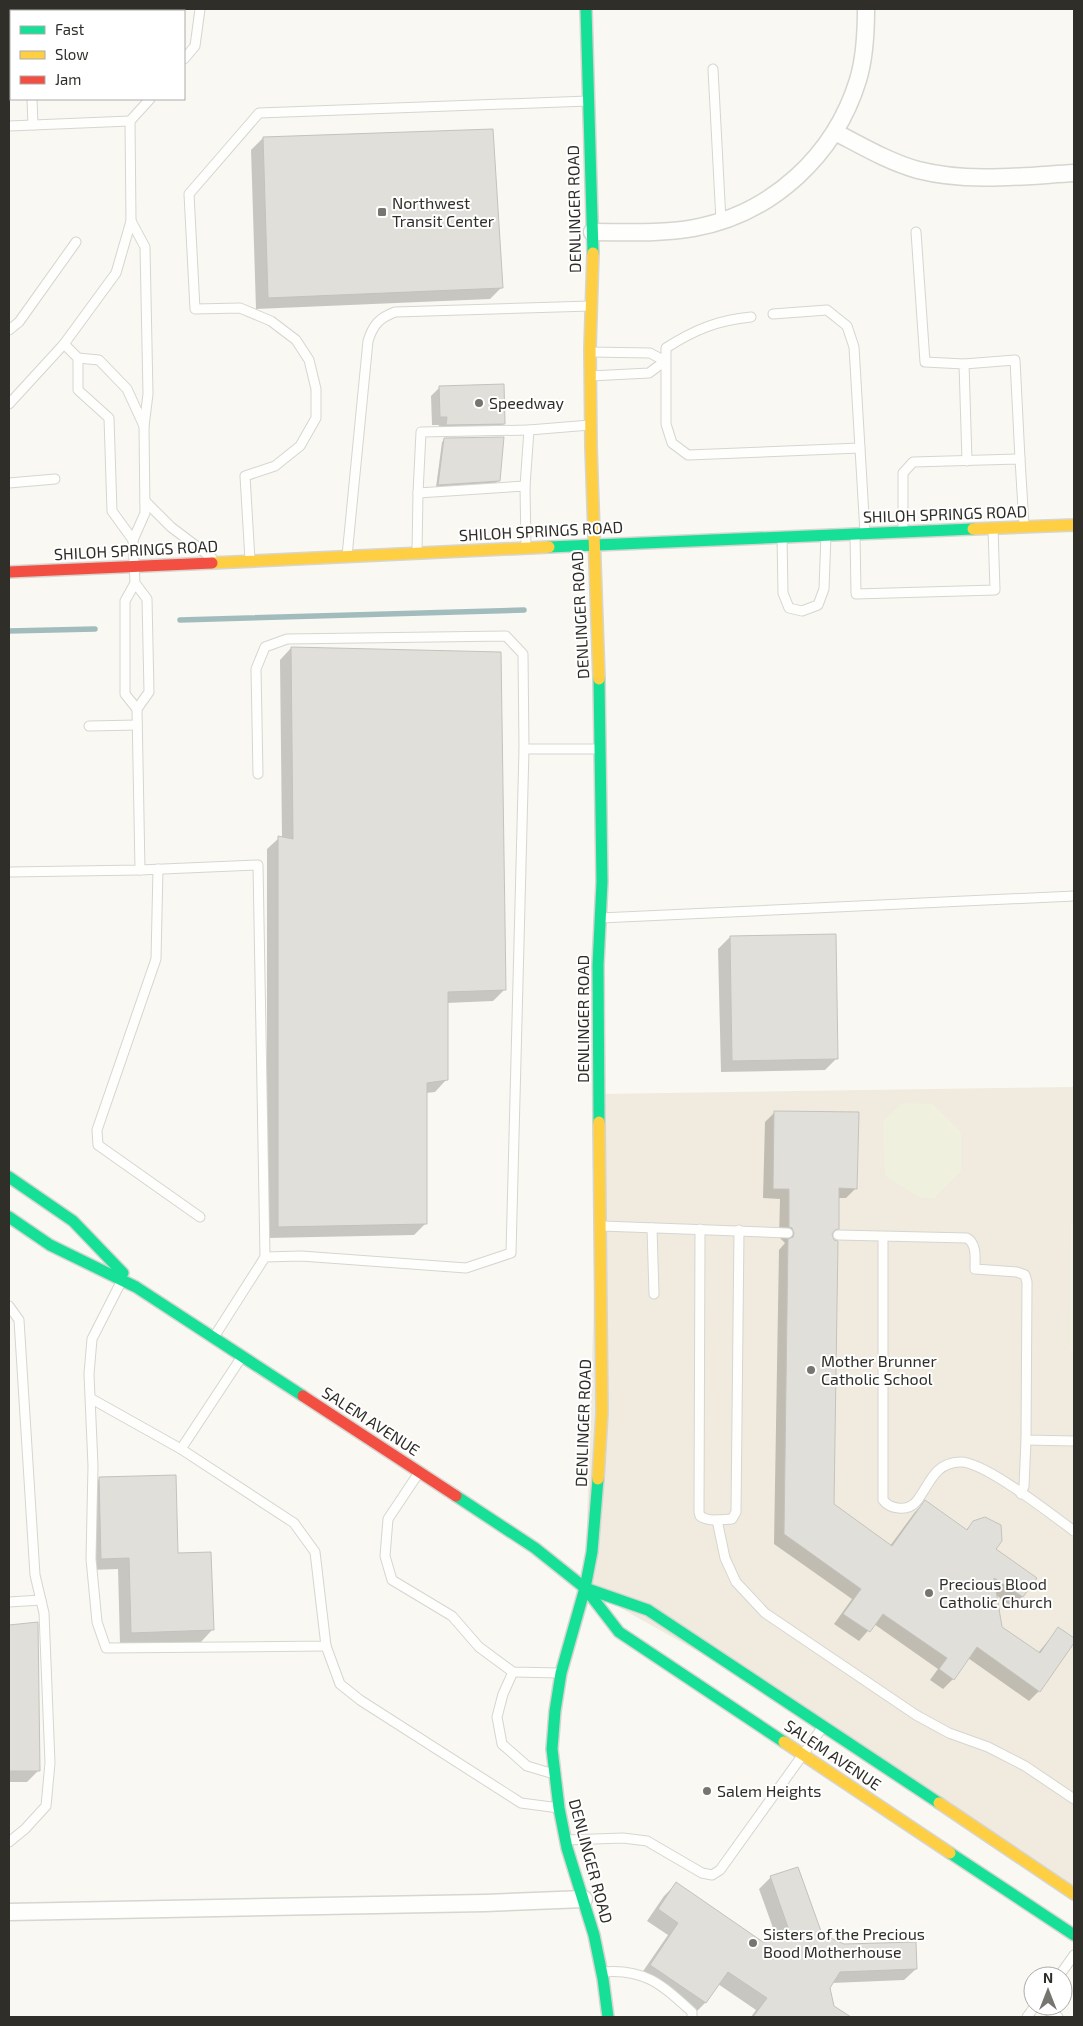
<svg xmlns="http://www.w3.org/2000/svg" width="1083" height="2026" viewBox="0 0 1083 2026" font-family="'Exo 2',sans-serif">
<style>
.built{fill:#f0ebde}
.green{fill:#eff0de}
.shadow{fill:#0003}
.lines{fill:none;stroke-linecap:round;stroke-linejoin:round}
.stream{stroke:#a2bcbe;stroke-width:5.5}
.building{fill:#e1dfda;stroke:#c4c2be}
.lane-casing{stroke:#d6d5d0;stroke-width:11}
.street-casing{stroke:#d6d5d0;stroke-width:19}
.fast-casing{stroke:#d6d5d0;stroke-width:14}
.slow-casing{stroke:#d6d5d0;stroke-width:14}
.jam-casing{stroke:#d6d5d0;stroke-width:14}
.lane{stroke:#fefefd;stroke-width:9}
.street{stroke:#fefefd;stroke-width:16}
.fast{stroke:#16e098;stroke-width:11}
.slow{stroke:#ffcf43;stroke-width:11}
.jam{stroke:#f24e42;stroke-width:11}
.poi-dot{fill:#76756f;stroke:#fff;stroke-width:2}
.labels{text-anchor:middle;stroke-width:4;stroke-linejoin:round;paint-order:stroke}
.poi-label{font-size:16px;fill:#2f2e29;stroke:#fff;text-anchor:start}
.street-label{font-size:16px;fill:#2f2e29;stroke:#fff}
</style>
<rect width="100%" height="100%" fill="#faf8f2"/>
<path class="built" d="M1074 1087V1894L795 1706 585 1588 600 1094Z"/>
<g class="green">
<path d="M902 1103 933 1104 961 1132V1171L934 1199 919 1197 885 1176 883 1121Z"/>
<path d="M1071 1224H1074V1351H1070Z"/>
</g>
<g class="shadow">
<path d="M9 9H156V11H11V40H9Z"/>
<path d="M989 9H1014L990 10Z"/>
<path d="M263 138 502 287 490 299 256 309 251 150Z"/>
<path d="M440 387 504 424 495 432 438 434 439 425H432L431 396Z"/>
<path d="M445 439 498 481 496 483 436 487 442 442Z"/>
<path d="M291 648 505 989 493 1001 446 1003V1080L435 1092 426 1093V1223L414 1235 267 1238V849L279 838H282L280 660Z"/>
<path d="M730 937 837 1058 825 1070 721 1072 718 949Z"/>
<path d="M775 1112 856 1188 846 1198H838L837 1228 831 1235 833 1505 890 1546 915 1512 925 1502 966 1530 974 1522 995 1550 1035 1578 1022 1597 1012 1607 996 1595 1001 1628 1038 1653 1058 1629 1074 1641 1039 1691 1029 1701 968 1658 953 1679 943 1689 930 1680 938 1669 874 1624 859 1641 834 1624 852 1599 774 1544 779 1250 785 1243 779 1237 780 1199 763 1198 765 1122Z"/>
<path d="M100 1478 177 1555 212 1630 201 1642 120 1644 118 1569 89 1570 88 1490Z"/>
<path d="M37 1624 39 1770 27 1782H9V1626Z"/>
<path d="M771 1877 820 1935 844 1945 916 1969 904 1980 832 1983 829 1988 833 2007 849 2017H751L756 2010 718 1984 706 2002 694 2014 639 1977 668 1935 647 1921 664 1896 676 1884 763 1943 778 1942 759 1889Z"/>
</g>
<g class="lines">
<g class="stream">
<path d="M180 620 524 610"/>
<path d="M9 631 95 629"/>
</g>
</g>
<g class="building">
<path d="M493 129 503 288 268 298 263 137Z"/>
<path d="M504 384 505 424 446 425 447 417H440L439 386Z"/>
<path d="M504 437 500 481 438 485 444 438Z"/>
<path d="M291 647 501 652 506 990 448 992V1080L427 1083V1224L278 1227V836L293 839Z"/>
<path d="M836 934 838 1059 732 1061 730 936Z"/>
<path d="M774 1111 859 1112 857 1189 839 1188V1229L835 1230 832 1234 834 1240 838 1241 834 1504 892 1546 925 1500 967 1530 973 1521 985 1517 1001 1525 1002 1541 996 1549 1037 1578 1023 1597 994 1578 1002 1627 1040 1653 1058 1627 1074 1638V1643L1040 1692 977 1647 954 1680 939 1669 947 1658 883 1614 870 1632 843 1614 861 1589 784 1534 788 1239 793 1237 794 1233 792 1228 789 1227V1189H773Z"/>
<path d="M176 1475 178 1553 211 1552 214 1630 131 1633 129 1558 101 1559 99 1477Z"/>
<path d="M38 1622 40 1771H9V1625Z"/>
<path d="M798 1867 822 1934 844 1944 916 1942 917 1969 840 1972 830 1988 834 2006 851 2017H753L767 1998 728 1972 706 2003 650 1965 678 1923 658 1909 676 1882 763 1942 792 1939 770 1876Z"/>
</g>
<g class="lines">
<g class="lane-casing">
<g id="lane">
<path d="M174 9V11"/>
<path d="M184 59 195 46 200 9"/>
<path d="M713 69 721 221"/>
<path d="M32 99 33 125"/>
<path d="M9 126 130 121"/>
<path d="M131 221 145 247 148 394 144 426"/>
<path d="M916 232 925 362 964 364 967 461"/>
<path d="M773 314 827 310 847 326 854 347 865 533"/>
<path d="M751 317C718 320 694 330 666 348V424L672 443 688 455 860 448"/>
<path d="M9 330 19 322 76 242"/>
<path d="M64 344 78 358 99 360 127 389 144 426 145 513 133 540 135 583 125 601V694L137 709 149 692 147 599 135 583"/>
<path d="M590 352 650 353 665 361"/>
<path d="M78 358V390L109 418 112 511 133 540"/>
<path d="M964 364 1015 360 1020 459"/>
<path d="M590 376 649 373 665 361"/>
<path d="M9 404 64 344 116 273 131 221 130 121 150 99"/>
<path d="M9 483 55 479"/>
<path d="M525 486 529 430 590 425"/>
<path d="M418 493 421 432 529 430"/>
<path d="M145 501 171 527 212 558"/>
<path d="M903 531V473L913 462 1020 459 1024 525"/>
<path d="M855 534 856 594 995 590 993 528"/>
<path d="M782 537 783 593 789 608 802 611 818 605 824 589 826 535"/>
<path d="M417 553 418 493 525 486 526 548"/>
<path d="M347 556 368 341C373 325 379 318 395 312L591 306"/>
<path d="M250 560 245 476 275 466 300 446 316 418V389L309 360 296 340 271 321 240 308 195 309 189 194 259 113 588 101"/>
<path d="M89 726 137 725"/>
<path d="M258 774 256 669 265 647 287 639 506 636 523 654 524 749H600"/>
<path d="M158 869 156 959 97 1130 98 1145 200 1217"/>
<path d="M140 870 258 865 265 1257"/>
<path d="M9 872 140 870 137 709"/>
<path d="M600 918 1074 896"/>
<path d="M602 1226 788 1233"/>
<path d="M652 1228 654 1294"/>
<path d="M700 1229 699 1512 700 1516C709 1522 721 1520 732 1519L736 1512 739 1230"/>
<path d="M838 1235 967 1238C977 1244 975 1258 975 1269L1017 1272 1025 1275 1027 1282 1026 1440 1074 1441"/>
<path d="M883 1237V1500C890 1509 907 1512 916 1502 930 1485 933 1463 960 1462 984 1461 1052 1515 1074 1531"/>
<path d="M9 1306 19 1320 35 1575 44 1613 50 1763 46 1806 25 1829 9 1842"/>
<path d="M214 1337 265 1257 301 1256 466 1268 511 1253 524 749"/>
<path d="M90 1398 181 1449 294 1523 315 1552 326 1646 106 1648 97 1622 91 1559 93 1466 89 1374 92 1339 121 1282"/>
<path d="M181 1449 241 1358"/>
<path d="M418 1474 388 1519 385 1556 392 1580 452 1616 479 1647 513 1672 560 1673"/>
<path d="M1021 1494 1024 1486 1026 1440"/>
<path d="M717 1520 725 1558 736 1582 765 1613 916 1715 949 1733 988 1747 1025 1766 1074 1799"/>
<path d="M9 1602 41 1600"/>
<path d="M326 1646 340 1684 360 1700 521 1803 559 1808"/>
<path d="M513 1672 503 1694 497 1717 502 1744 527 1766 554 1774"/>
<path d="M566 1840 623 1838 647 1841 702 1873 712 1875 720 1870 822 1728"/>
<path d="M602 1972C645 1968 662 1985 692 2012V2017"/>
<path d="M1059 1976 1074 1955"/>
<path d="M1041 2006 1058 2017"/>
<path d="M1027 2017 1035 2006"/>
</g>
</g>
<g class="street-casing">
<g id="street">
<path d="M835 132C862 146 889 162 918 170 969 183 1023 176 1074 173"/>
<path d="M592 232C626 232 661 234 694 228 772 214 835 155 858 80 865 57 866 33 866 9"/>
<path d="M9 1912 485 1903 584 1899"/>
</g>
</g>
<g class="fast-casing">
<g id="fast">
<path d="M586 9 593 253"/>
<path d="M549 547 973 529"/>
<path d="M599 679 602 882 598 965 599 1122"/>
<path d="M9 1177 73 1221 123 1273"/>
<path d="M9 1217 50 1245 136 1287 303 1396"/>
<path d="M598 1479 592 1552 585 1588 561 1673 555 1711 552 1749 559 1808 567 1848 594 1935 603 1979 608 2017"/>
<path d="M456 1496 535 1548 585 1588 619 1632 784 1742"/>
<path d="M585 1588 648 1610 939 1803"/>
<path d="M950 1853 1074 1935"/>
</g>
</g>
<g class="slow-casing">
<g id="slow">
<path d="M593 253 590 349 591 447 599 679"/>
<path d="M973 529 1074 525"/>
<path d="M212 563 549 547"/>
<path d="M598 1479 602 1412 599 1122"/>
<path d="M784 1742 950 1853"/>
<path d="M939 1803 1074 1894"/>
</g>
</g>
<g class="jam-casing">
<g id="jam">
<path d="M9 572 212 563"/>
<path d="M303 1396 456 1496"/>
</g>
</g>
<use href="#lane" class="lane"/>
<use href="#street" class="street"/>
<use href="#fast" class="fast"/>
<use href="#slow" class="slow"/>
<use href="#jam" class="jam"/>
</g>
<g class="poi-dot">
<rect x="377" y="207" width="10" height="10" rx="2.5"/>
<circle cx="479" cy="403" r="5"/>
<circle cx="811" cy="1370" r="5"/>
<circle cx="929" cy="1593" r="5"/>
<circle cx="707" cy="1791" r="5"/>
<circle cx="753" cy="1943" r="5"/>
</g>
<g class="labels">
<g class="poi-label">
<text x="392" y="209">Northwest<tspan x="392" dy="18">Transit Center</tspan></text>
<text x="489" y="409">Speedway</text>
<text x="821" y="1367">Mother Brunner<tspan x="821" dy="18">Catholic School</tspan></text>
<text x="939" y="1590">Precious Blood<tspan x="939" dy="18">Catholic Church</tspan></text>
<text x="717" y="1797">Salem Heights</text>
<text x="763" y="1940">Sisters of the Precious<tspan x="763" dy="18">Bood Motherhouse</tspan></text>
</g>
<g class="street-label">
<text transform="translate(574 209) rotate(-91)" y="6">DENLINGER ROAD</text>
<text transform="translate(945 514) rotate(-2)" y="6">SHILOH SPRINGS ROAD</text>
<text transform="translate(541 531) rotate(-3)" y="6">SHILOH SPRINGS ROAD</text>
<text transform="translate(136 550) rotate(-3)" y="6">SHILOH SPRINGS ROAD</text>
<text transform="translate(580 615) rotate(-93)" y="6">DENLINGER ROAD</text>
<text transform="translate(583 1019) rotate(-90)" y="6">DENLINGER ROAD</text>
<text transform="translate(371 1421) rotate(33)" y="6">SALEM AVENUE</text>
<text transform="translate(583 1423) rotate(-88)" y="6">DENLINGER ROAD</text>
<text transform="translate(833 1755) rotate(34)" y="6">SALEM AVENUE</text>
<text transform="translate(591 1861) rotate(75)" y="6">DENLINGER ROAD</text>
</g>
</g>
<rect width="1083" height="2026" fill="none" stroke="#2f2e29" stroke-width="20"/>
<rect x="10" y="10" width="175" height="90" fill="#ffffff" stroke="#acaba9"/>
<rect x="20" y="26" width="25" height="8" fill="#16e098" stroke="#acaba9"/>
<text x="55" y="35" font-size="15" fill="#2f2e29">Fast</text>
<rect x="20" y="51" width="25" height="8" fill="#ffcf43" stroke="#acaba9"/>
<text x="55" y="60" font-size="15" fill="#2f2e29">Slow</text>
<rect x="20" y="76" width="25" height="8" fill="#f24e42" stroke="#acaba9"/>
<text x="55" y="85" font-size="15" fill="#2f2e29">Jam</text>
<g transform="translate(1048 1991)"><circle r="24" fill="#ffffff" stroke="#acaba9"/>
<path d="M0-4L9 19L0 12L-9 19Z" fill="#76756f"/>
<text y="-8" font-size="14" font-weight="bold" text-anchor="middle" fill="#2f2e29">N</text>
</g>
</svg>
